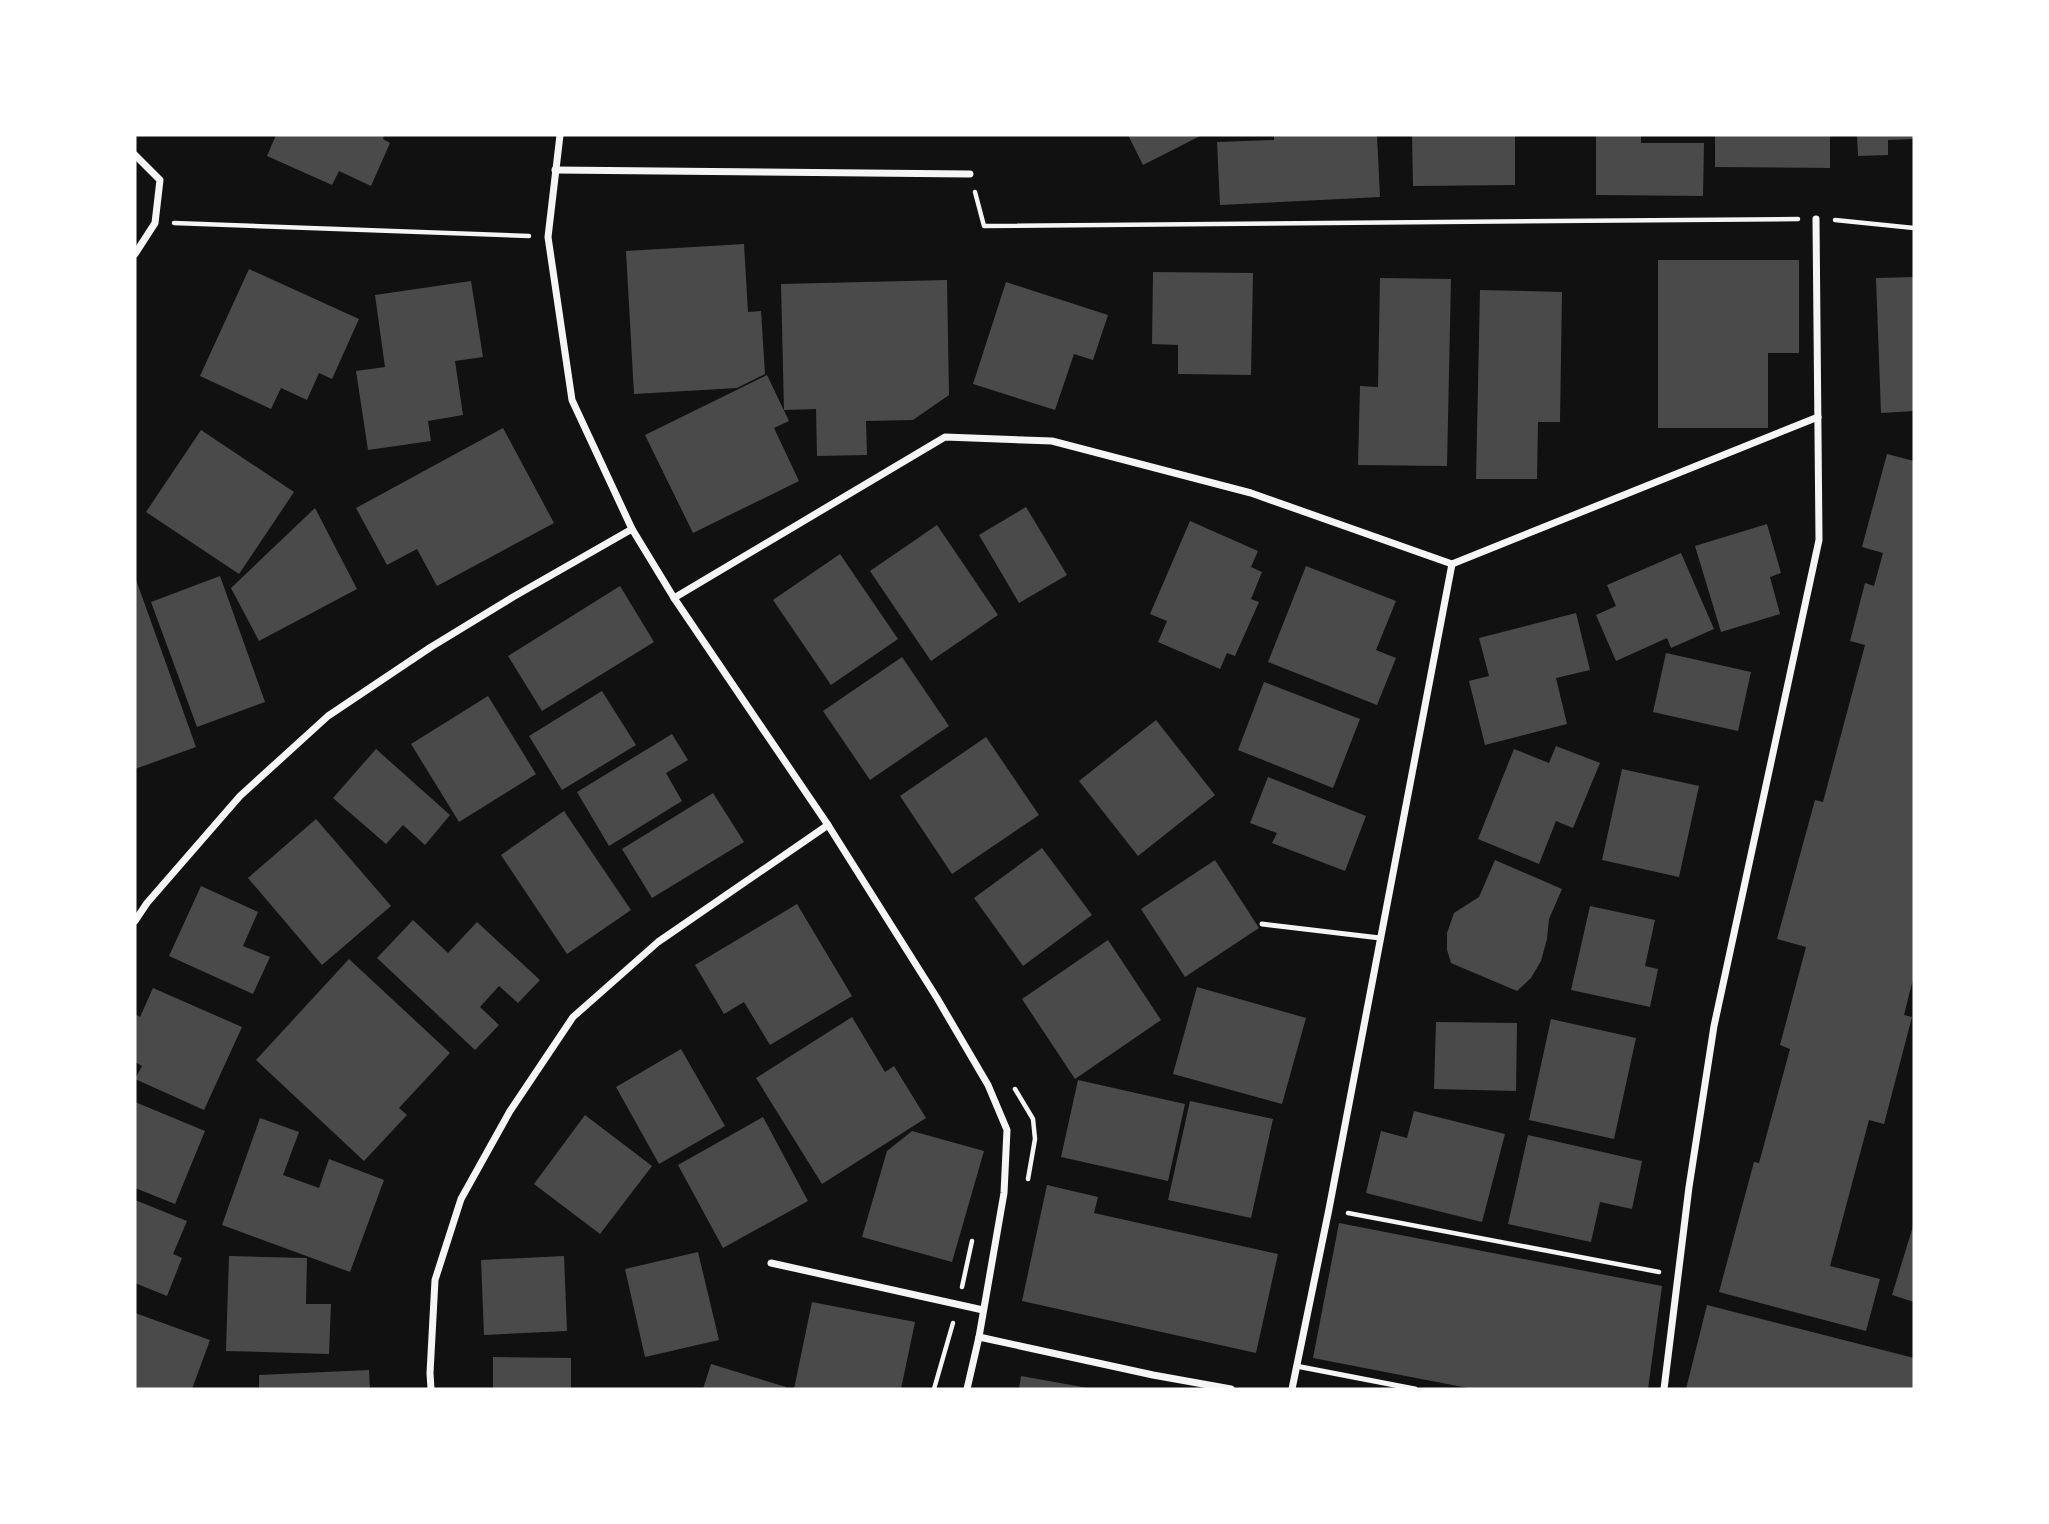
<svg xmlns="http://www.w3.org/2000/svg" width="2049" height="1524" viewBox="0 0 2049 1524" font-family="Figtree,sans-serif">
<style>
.building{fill:#4a4a4a}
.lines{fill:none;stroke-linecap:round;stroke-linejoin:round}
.path{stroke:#f5f5f5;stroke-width:4.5}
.service{stroke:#f5f5f5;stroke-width:5}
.minor{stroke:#f5f5f5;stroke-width:7}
</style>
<rect width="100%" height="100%" fill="#111"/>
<g class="building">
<path d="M276 135H384L383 139 390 143 371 186 339 171 332 185 267 156Z"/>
<path d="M1128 135H1202L1143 165Z"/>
<path d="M1274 135H1377L1380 197 1220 205 1217 142 1274 140Z"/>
<path d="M1412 135H1515V185L1413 186Z"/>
<path d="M1596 135H1641V143H1704L1703 196 1596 195Z"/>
<path d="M1715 135H1830V168L1715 167Z"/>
<path d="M1857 135H1914V139L1888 140V155L1858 156Z"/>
<path d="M744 244 748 312 761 311 765 374 737 388 634 394 626 251Z"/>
<path d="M1658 260H1799V353H1768V428H1658Z"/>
<path d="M249 269 359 319 332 379 319 373 307 400 281 388 271 409 200 376Z"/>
<path d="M1153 272 1253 273 1251 375 1178 374V345L1152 344Z"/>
<path d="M1914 277V411L1881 413 1876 278Z"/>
<path d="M1380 278 1451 279 1447 466 1358 465 1360 386 1378 387Z"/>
<path d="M947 280 949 395 913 420 866 421 867 455 817 456 816 409 784 410 781 284Z"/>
<path d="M471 281 483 357 455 361 463 415 428 421 431 441 368 450 356 371 385 367 375 295Z"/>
<path d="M1006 282 1108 315 1093 360 1074 354 1055 410 973 384Z"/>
<path d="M1480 290 1562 292 1560 422H1538L1537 479H1476Z"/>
<path d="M767 375 789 421 774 428 799 481 693 533 645 435Z"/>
<path d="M503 428 554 523 437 586 417 549 387 565 356 508Z"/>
<path d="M201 430 294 492 239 574 146 512Z"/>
<path d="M1887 454 1914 461V975L1904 1015 1912 1017 1884 1124 1869 1120 1830 1266 1880 1279 1866 1331 1719 1292 1754 1162 1759 1163 1790 1049 1780 1045 1806 947 1777 939 1815 800 1823 802 1865 645 1850 641 1865 583 1874 586 1883 553 1862 547Z"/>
<path d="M1026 507 1067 575 1019 603 979 535Z"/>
<path d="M315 508 357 589 259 641 231 588Z"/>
<path d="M1190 521 1258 551 1251 567 1262 572 1251 599 1259 602 1235 656 1227 653 1220 669 1158 642 1167 621 1150 614Z"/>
<path d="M1767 524 1781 573 1770 577 1780 614 1721 632 1695 546Z"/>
<path d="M937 525 998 615 931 661 870 571Z"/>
<path d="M1681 553 1714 629 1671 648 1667 638 1616 661 1596 615 1616 606 1607 585Z"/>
<path d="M840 554 898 639 831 685 773 600Z"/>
<path d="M1306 566 1396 601 1376 650 1396 658 1377 705 1268 662Z"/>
<path d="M220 576 265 702 197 727 151 602Z"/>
<path d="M135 577 196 747 135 769Z"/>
<path d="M620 586 654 642 542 711 508 656Z"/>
<path d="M1576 613 1590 670 1556 678 1567 724 1485 745 1469 681 1489 676 1479 638Z"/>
<path d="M1666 653 1751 672 1738 731 1653 712Z"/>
<path d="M902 657 949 726 870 780 823 711Z"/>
<path d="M1264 682 1360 719 1333 788 1238 750Z"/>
<path d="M602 691 636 745 562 790 529 736Z"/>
<path d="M488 696 536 774 459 822 411 744Z"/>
<path d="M1156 720 1215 795 1138 856 1079 781Z"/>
<path d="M672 734 688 760 666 773 682 801 609 846 577 792Z"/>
<path d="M986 737 1039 815 952 874 900 796Z"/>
<path d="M1556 746 1600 763 1573 828 1556 821 1539 864 1478 839 1514 749 1549 763Z"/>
<path d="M376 749 450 815 425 845 403 825 386 844 333 798Z"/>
<path d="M1622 769 1699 786 1679 877 1602 860Z"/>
<path d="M1268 777 1366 816 1345 871 1272 843 1277 833 1250 823Z"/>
<path d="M713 793 744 842 652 898 622 849Z"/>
<path d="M564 811 631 910 567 954 501 855Z"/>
<path d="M316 819 391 906 322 965 248 878Z"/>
<path d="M1042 848 1092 915 1023 966 974 898Z"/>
<path d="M1215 860 1259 928 1185 977 1141 909Z"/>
<path d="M1495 860 1562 889 1549 919 1547 939 1541 961 1531 978 1517 991 1451 963 1447 950V933L1454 913 1479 897Z"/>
<path d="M201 886 258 912 243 946 270 957 253 994 169 956Z"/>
<path d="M797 904 852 996 770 1045 744 1002 724 1014 695 965Z"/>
<path d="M1590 906 1655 920 1645 966 1658 969 1650 1007 1571 990Z"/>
<path d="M413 920 448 953 477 922 540 980 518 1003 499 986 480 1007 499 1025 475 1050 377 958Z"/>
<path d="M1108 940 1161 1020 1075 1079 1022 999Z"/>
<path d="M349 959 450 1053 399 1108 407 1115 364 1161 256 1060Z"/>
<path d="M1197 987 1306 1018 1282 1104 1173 1074Z"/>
<path d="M153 988 242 1027 204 1110 135 1079 142 1066 135 1062V1014L140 1017Z"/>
<path d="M852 1017 885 1072 894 1066 926 1118 822 1184 756 1078Z"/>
<path d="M1551 1019 1636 1038 1614 1139 1529 1120Z"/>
<path d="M1436 1022 1517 1023 1516 1091 1434 1089Z"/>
<path d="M681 1049 725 1126 659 1164 616 1087Z"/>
<path d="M1078 1080 1185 1104 1168 1181 1061 1157Z"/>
<path d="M1190 1101 1273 1119 1251 1218 1168 1200Z"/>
<path d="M135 1102 205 1131 175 1204 135 1188Z"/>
<path d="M1414 1111 1505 1134 1482 1222 1366 1193 1381 1131 1407 1138Z"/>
<path d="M585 1115 652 1166 600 1234 534 1184Z"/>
<path d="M763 1117 808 1201 723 1248 678 1165Z"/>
<path d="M260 1118 299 1132 283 1175 319 1188 329 1159 384 1180 350 1272 222 1225Z"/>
<path d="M912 1131 984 1151 952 1262 862 1237 887 1151Z"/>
<path d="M1528 1135 1642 1161 1632 1209 1600 1202 1591 1242 1508 1224Z"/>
<path d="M1047 1185 1098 1197 1094 1213 1278 1254 1256 1353 1022 1301Z"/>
<path d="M135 1200 187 1221 173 1254 182 1258 167 1296 135 1283Z"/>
<path d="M1339 1223 1662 1286 1648 1389H1473L1313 1358Z"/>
<path d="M1914 1223V1302L1892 1295Z"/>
<path d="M698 1252 719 1340 645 1357 625 1269Z"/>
<path d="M229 1256 307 1258 306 1304H331L329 1354 226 1351Z"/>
<path d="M564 1256 567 1331 484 1335 481 1260Z"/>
<path d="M812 1302 915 1322 901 1389H794Z"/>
<path d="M1707 1305 1914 1358V1389H1686Z"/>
<path d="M135 1313 210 1340 192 1389H135Z"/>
<path d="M493 1357 571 1358V1389H493Z"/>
<path d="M711 1364 786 1387V1389H703Z"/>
<path d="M369 1370 370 1389H259V1375Z"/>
<path d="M1021 1376 1088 1388V1389H1019Z"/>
</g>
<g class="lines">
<g class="path">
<path d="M975 192 984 226 1798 219"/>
<path d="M1835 220 1914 228"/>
<path d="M174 223 529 236"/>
<path d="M1015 1089 1033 1119 1035 1139 1028 1179"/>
<path d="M1348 1213 1659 1272"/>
<path d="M962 1287 972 1241"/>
<path d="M934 1389 953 1323"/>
</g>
<g class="service">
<path d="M1262 924 1380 938"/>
<path d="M1296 1366 1415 1389"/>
</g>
<g class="minor">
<path d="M560 135 548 237 572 400 632 529 674 598 828 825 937 998 988 1085 1007 1130 1004 1193 979 1337 967 1389"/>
<path d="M135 155 160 180 155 223 135 254"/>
<path d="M555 170 970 174"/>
<path d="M674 598 945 437 1052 441 1251 493 1452 564 1818 417"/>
<path d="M135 921 147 903 240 796 328 716 431 647 513 597 632 529"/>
<path d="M771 1263 983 1310"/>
<path d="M979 1337 1153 1375 1231 1389"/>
<path d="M431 1389 430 1373 435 1280 461 1199 510 1111 573 1017 658 942 828 825"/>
<path d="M1292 1389 1329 1209 1452 564"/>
<path d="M1664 1389 1689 1187 1714 1026 1819 540 1816 219"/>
</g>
</g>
<rect width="2049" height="1524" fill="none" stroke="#ffffff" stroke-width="273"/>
</svg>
